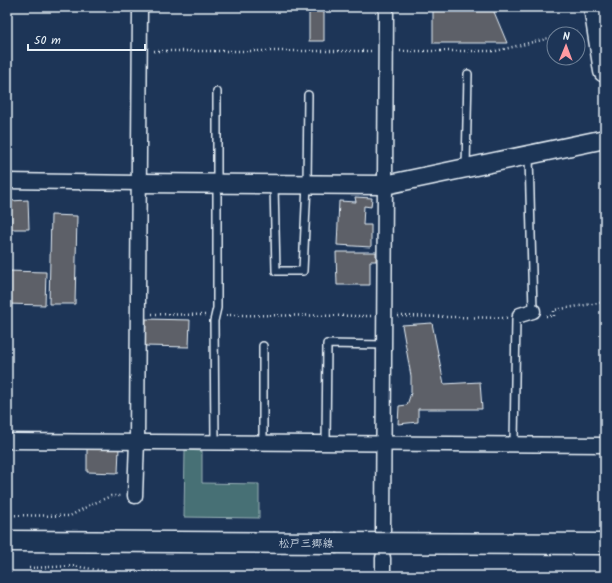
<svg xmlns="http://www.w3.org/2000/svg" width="612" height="583" viewBox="0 0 612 583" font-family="Kalam,'Klee One',sans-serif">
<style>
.green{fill:#477075;stroke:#98b0b6}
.building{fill:#5d6067;stroke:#e8f1f8}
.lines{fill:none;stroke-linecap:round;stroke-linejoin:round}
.service-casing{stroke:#e8f1f8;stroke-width:10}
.minor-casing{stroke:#e8f1f8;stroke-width:17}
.tertiary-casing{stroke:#e8f1f8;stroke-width:21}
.secondary-casing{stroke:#e8f1f8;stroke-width:23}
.primary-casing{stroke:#e8f1f8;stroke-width:25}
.path{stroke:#e8f1f8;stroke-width:2.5;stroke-dasharray:1 3;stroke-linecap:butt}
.service{stroke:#1d3557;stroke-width:7}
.minor{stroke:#1d3557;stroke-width:14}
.tertiary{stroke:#1d3557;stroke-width:18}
.secondary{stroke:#1d3557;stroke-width:20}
.primary{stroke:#1d3557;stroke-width:22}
.secondary-bridge-casing{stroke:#e8f1f8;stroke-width:23;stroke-linecap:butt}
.secondary-bridge{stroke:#1d3557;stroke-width:20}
.labels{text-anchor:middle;stroke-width:3.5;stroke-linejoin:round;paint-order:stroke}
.street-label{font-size:11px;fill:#e8f1f8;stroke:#1d3557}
</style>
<rect width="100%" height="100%" fill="#1d3557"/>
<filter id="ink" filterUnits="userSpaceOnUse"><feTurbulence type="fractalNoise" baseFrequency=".025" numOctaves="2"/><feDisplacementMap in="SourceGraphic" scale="8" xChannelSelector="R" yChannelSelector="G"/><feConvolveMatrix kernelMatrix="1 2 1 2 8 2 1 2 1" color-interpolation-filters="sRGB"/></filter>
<g filter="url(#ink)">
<path class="green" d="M185 450 202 451V483L259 484V518L184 517Z"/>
<g class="building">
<rect x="309" y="7" width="15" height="34"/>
<path d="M433 7H492L507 43H433Z"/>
<path d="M355 197 372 198 371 207 364 206 363 225H371V247L337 245 339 201 356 202Z"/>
<path d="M28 200 29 229H11L10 201Z"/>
<path d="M51 215 77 216 75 304H49Z"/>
<path d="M336 252H376V261H370V285H337Z"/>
<path d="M7 271 46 272 45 305 7 304Z"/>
<path d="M146 319 190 320 189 347 145 346Z"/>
<path d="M432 323 444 384 480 382 482 409H418V422L398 424 399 406 407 405 411 393V376L402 325Z"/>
<path d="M87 448H119L118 473 87 472Z"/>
</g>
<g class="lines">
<g class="service-casing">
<g id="service">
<path d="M529 156 533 311"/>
<path d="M466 167 468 74"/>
<path d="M274 185 276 271H303L307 184 308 95"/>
<path d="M215 441 214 321 217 308V92"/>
<path d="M263 442V346"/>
<path d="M326 442 327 344 385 345"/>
<path d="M514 443 516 318 520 315"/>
</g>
</g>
<g class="minor-casing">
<g id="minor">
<path d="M7 181 139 183"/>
<path d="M520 315 533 311"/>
<path d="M7 441 605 445"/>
<path d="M135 496 137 441 140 7"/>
<path d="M383 531 386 7"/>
<path d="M383 576V558"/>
</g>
</g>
<g class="tertiary-casing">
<path id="tertiary" d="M139 183 385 185 605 139"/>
</g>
<g class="secondary-casing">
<path id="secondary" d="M7 541 335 543"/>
</g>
<g class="primary-casing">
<path id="primary" d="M595 7 605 71"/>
</g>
<g class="path">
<path d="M569 34 580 31"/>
<path d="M154 51H371"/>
<path d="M400 51H496L554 37"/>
<path d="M152 314 205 315"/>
<path d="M226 315 371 316"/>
<path d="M398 316 507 318"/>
<path d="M546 316H554V310L605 302"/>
<path d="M7 515 70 516 92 504 111 496H120"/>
<path d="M29 568 74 566 110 572 369 575"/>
</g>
<use href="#service" class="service"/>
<use href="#minor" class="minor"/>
<use href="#tertiary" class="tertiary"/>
<use href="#secondary" class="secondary"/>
<use href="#primary" class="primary"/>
<g class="secondary-bridge-casing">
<path id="secondary-bridge" d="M335 543 605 544"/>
</g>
<use href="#secondary-bridge" class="secondary-bridge"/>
</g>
</g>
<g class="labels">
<g class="street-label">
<text x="306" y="547">松戸三郷線</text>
</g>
</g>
<rect width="612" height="583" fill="none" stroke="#1d3557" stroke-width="24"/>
<rect x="12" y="12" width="588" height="559" fill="none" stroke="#e8f1f8" stroke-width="1.5" filter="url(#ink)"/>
<g transform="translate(566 46) rotate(1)"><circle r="19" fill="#1d3557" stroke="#6e8097"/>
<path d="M0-3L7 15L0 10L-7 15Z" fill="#ff9aa2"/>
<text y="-6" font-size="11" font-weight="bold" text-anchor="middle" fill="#e8f1f8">N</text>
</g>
<path d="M28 44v6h117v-6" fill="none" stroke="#e8f1f8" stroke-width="2"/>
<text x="34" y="44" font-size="12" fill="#e8f1f8" stroke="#1d3557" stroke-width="3" paint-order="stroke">50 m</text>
</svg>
